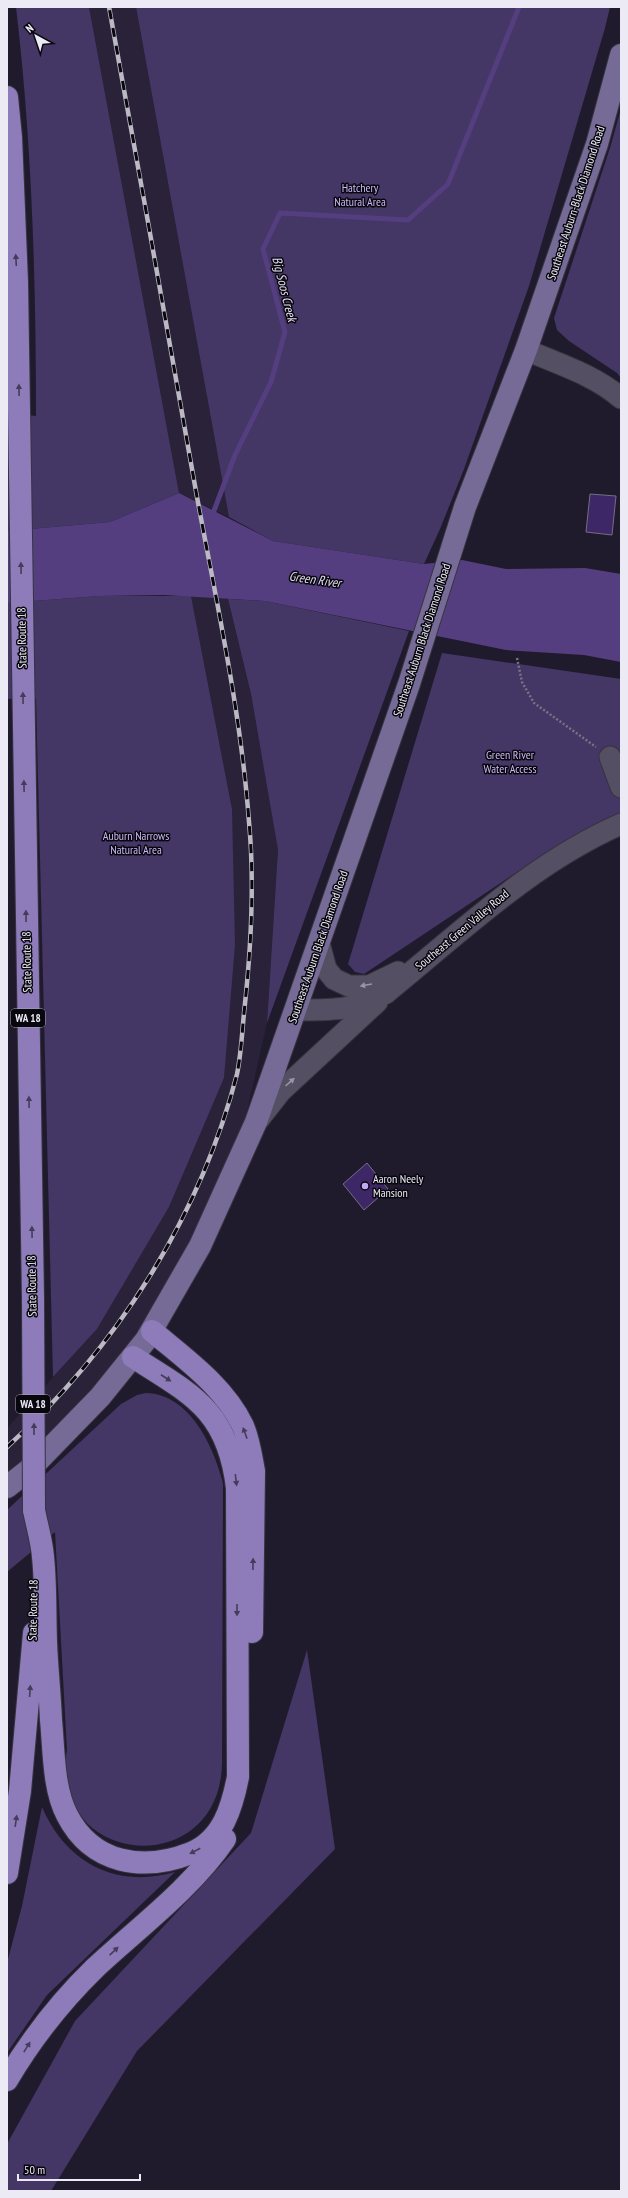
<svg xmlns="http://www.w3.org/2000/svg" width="628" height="2198" viewBox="0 0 628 2198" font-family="'PT Sans Narrow',sans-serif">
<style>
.built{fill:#292239}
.green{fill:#443665}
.water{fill:#543e80}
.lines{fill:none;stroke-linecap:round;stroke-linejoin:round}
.stream{stroke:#543e80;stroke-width:5}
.building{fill:#3e2767;stroke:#736e83}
.minor-casing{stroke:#373441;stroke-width:23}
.major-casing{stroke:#373441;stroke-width:24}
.highway-casing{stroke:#373441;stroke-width:24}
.path{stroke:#787483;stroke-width:2.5;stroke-dasharray:2 2;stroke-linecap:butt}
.minor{stroke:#544f62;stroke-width:21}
.major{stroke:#766a96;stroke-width:22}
.highway{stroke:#8d7cb9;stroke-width:22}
.rail-casing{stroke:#bcb9c5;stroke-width:4.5}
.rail{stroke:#09070e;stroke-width:3;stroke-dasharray:9;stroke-linecap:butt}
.highway-bridge-casing{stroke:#373441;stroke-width:24;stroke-linecap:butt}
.highway-bridge{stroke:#8d7cb9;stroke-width:22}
.oneway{fill:#443c5b}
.oneway2{fill:#9895a4}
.poi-dot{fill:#bea9f5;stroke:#09070e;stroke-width:1.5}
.labels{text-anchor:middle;stroke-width:3;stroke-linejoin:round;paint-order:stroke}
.shield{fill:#09070e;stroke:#a8a6b0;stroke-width:1}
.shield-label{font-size:11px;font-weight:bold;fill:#eceaf5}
.park-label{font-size:12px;fill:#c8b8f3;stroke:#09070e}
.street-label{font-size:12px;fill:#eceaf5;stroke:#09070e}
.poi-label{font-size:12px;fill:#eceaf5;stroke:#09070e;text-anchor:start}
.water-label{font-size:13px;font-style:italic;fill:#e0dbef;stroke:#09070e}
</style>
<rect width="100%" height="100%" fill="#201b2c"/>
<g class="built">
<path d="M89 7H136L229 517 179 493Z"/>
<path d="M191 596 228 599 251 694 278 850 267 1023 234 1169 152 1331 7 1490V1428L97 1329 169 1207 224 1078 232 809Z"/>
</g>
<g class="green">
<path d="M16 7H89L179 493 110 522 7 531V413L36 416C36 280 32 142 16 7Z"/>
<path d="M136 7H610L605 28 529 286 464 469 440 529 424 564 273 541 229 517Z"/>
<path d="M621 109V378L617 373 569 341 557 330 554 318 610 148Z"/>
<path d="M99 596H191L232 809 235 945 224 1078 169 1207 97 1329 53 1377 36 698 7 699V603Z"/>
<path d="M228 599 265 601 409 631 267 1023 278 850 251 694Z"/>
<path d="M442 653 621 679V814L553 848 364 974 355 972 348 964Z"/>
<path d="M146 1393C190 1394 214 1447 223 1483L222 1763C220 1882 48 1868 67 1750L55 1532 7 1572V1510L121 1404 137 1395Z"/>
<path d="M307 1650 335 1849 137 2051 51 2191H7V2144L75 2021 251 1833Z"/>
<path d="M42 1807C66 1863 116 1889 175 1872L47 1995 7 2053V1963L22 1906Z"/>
</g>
<path class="water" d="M179 493 273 541 424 564 462 560 506 569 585 568 621 574V662L584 655 506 650 265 601 164 595 99 596 7 603V531L110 522Z"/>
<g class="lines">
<path class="stream" d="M212 516 235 455 271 382 285 332 263 249 280 213 408 220 448 184 519 7"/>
</g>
<g class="building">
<path d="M590 494 616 496 612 535 586 532Z"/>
<path d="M367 1163 388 1189 364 1210 343 1184Z"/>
</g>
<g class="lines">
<g class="minor-casing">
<g id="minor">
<path d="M526 350C559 364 594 375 621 398"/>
<path d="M610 757 621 787"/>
<path d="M319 943 326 969 334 979 349 986H369L398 972"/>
<path d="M296 1010C332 1010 354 1011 386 993 461 932 532 863 621 824"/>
<path d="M259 1119 281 1091 377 1002"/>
</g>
</g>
<g class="major-casing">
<path id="major" d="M7 1487 30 1469 100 1397 146 1340 200 1246 256 1122 409 684 465 507 526 350 597 144 621 55"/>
</g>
<g class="highway-casing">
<g id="highway">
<path d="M7 97 11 137 17 282 33 1299"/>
<path d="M152 1331C184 1358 224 1386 243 1426 249 1440 251 1455 254 1471L252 1632"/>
<path d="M34 1510C37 1526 42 1542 43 1557 46 1585 45 1614 46 1642 47 1668 50 1694 51 1720 54 1750 53 1788 67 1815 92 1864 143 1872 191 1853 223 1840 232 1807 238 1777L237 1488C228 1411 193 1395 133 1357"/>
<path d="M7 1873 20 1791 34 1633"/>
<path d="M7 2080C32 2038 60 2002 95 1968 139 1927 191 1889 225 1839"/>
</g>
</g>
<path class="path" d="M517 658 522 682 534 703 596 747"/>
<use href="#minor" class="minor"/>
<use href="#major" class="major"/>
<use href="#highway" class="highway"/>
<g class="rail-casing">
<path id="rail" d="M7 1447C116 1349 200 1217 237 1074 241 1055 242 1033 244 1013 251 950 255 886 249 822 241 713 217 605 197 497 168 334 139 170 109 7"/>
</g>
<use href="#rail" class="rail"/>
<g class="highway-bridge-casing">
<path id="highway-bridge" d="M33 1299 34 1510"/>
</g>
<use href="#highway-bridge" class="highway-bridge"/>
</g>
<defs><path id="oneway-solid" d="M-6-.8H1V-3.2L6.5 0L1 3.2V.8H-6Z"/></defs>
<g class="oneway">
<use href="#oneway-solid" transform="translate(16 260) rotate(-93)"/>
<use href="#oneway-solid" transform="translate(19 390) rotate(-91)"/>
<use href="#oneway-solid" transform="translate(21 568) rotate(-91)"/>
<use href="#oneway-solid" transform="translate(23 698) rotate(-91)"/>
<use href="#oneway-solid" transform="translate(24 786) rotate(-91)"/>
<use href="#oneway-solid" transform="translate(26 916) rotate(-91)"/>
<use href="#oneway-solid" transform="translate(29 1102) rotate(-91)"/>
<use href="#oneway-solid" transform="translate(32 1232) rotate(-91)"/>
<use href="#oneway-solid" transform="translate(166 1378) rotate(33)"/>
<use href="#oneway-solid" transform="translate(34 1429) rotate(-90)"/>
<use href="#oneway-solid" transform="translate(245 1433) rotate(-110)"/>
<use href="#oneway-solid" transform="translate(236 1480) rotate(83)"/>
<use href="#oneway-solid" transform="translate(253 1564) rotate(-89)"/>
<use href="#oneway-solid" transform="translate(237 1610) rotate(90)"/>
<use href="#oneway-solid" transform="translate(30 1691) rotate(-86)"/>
<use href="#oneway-solid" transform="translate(16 1821) rotate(-82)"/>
<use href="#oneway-solid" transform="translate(195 1851) rotate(152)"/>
<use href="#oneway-solid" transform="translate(114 1951) rotate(-43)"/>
<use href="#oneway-solid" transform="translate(27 2047) rotate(-58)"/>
</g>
<g class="oneway2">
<use href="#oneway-solid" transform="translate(366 985) rotate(170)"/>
<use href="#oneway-solid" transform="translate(290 1082) rotate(-42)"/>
</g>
<circle class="poi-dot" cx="365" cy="1186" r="4"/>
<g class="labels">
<g class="shield">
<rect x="11" y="1009" width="34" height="18" rx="3"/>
<rect x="16" y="1395" width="34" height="18" rx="3"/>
</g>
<g class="shield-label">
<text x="28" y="1022">WA 18</text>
<text x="33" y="1408">WA 18</text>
</g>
<g class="park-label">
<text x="360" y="192">Hatchery<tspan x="360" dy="14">Natural Area</tspan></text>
<text x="510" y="759">Green River<tspan x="510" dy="14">Water Access</tspan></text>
<text x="136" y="840">Auburn Narrows<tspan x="136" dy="14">Natural Area</tspan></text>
</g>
<g class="street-label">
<text transform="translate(576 203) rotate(-72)" y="4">Southeast Auburn-Black Diamond Road</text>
<text transform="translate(22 638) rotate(-91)" y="4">State Route 18</text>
<text transform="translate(422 640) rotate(-72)" y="4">Southeast Auburn Black Diamond Road</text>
<text transform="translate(462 930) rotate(-40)" y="4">Southeast Green Valley Road</text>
<text transform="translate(318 947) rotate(-71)" y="4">Southeast Auburn Black Diamond Road</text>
<text transform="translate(27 962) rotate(-91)" y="4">State Route 18</text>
<text transform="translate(32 1286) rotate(-91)" y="4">State Route 18</text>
<text transform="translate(33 1610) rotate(-89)" y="4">State Route 18</text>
</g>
<g class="poi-label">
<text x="373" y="1183">Aaron Neely<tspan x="373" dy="14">Mansion</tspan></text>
</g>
<g class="water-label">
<text transform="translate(285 289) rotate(76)" y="5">Big Soos Creek</text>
<text transform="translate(315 579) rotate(8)" y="5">Green River</text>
</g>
</g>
<rect width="628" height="2198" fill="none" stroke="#eceaf5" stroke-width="16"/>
<g transform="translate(36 36) rotate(320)" stroke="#09070e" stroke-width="3" paint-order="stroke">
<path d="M0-3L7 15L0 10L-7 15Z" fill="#eceaf5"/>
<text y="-6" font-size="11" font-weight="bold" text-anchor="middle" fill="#eceaf5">N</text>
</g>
<path d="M18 2174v6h122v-6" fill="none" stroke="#eceaf5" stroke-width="2"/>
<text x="24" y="2174" font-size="12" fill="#eceaf5" stroke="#09070e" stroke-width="3" paint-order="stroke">50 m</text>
</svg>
